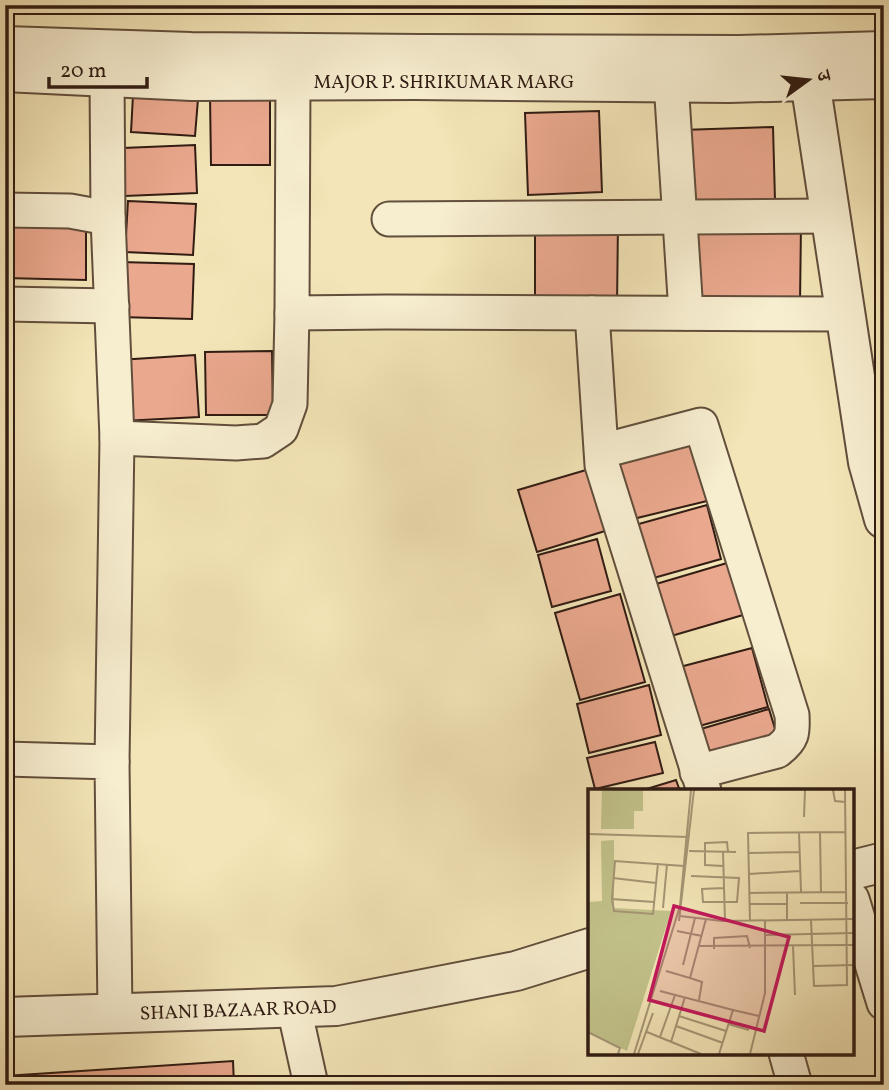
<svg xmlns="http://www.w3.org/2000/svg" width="889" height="1090" viewBox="0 0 889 1090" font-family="Vollkorn,'Noto Serif Devanagari',serif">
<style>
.building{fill:#eaa88e;stroke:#311c13;stroke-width:2}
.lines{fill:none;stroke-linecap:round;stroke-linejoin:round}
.minor-casing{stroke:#624e3c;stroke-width:37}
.tertiary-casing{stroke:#624e3c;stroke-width:42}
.minor{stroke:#f7eed0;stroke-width:33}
.tertiary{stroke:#f7eed0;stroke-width:38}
.labels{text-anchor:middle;stroke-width:7;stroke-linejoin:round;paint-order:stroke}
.street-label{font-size:19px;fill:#311c13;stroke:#f7eed0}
.inset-road{fill:none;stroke:#a59575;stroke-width:2}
.view{fill:#c2185b;fill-opacity:0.15;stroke:#c2185b;stroke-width:3.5}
.inset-edge{fill:none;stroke:#311c13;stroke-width:3.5}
</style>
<rect width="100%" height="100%" fill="#f3e5b7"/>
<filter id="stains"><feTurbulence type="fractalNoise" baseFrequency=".00286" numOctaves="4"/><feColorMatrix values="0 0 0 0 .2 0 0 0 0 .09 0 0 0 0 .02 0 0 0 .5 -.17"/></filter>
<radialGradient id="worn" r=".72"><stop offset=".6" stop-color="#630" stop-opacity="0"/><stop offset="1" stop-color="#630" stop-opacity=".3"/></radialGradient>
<g class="building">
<path d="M133 95 198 99 195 136 131 132Z"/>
<path d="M210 96H270V165H211Z"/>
<path d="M599 111 602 192 528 195 525 113Z"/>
<path d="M773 127 775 200 684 203 682 130Z"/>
<path d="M195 145 197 193 125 196 123 148Z"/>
<path d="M128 201 196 204 193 255 125 252Z"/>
<path d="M5 221 86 222V280L5 278Z"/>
<path d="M535 221 618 222 617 306 535 305Z"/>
<path d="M695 222 801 224 800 303 694 301Z"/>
<path d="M120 262 194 264 192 319 119 317Z"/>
<path d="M272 351 273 415H206L205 352Z"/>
<path d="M195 355 199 417 123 421 119 360Z"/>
<path d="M692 442 707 501 633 519 619 461Z"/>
<path d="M586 470 605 531 537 552 518 490Z"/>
<path d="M707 505 721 559 643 581 628 527Z"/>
<path d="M597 539 611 591 552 607 538 555Z"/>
<path d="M727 563 743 615 661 639 646 587Z"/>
<path d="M620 594 645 682 580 700 555 613Z"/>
<path d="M752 648 768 707 692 728 676 668Z"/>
<path d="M649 685 661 735 589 753 577 704Z"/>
<path d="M769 709 779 742 704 764 694 731Z"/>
<path d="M655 742 663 773 595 789 587 758Z"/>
<path d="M676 780 680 791H640Z"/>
<path d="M233 1061 234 1085H5V1076Z"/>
</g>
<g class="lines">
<g class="minor-casing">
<g id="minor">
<path d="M107 77 108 218 117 438 112 762"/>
<path d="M293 80 292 313 387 312 845 314"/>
<path d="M671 82 686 313"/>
<path d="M5 210 70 211 108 218"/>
<path d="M389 219 831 216"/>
<path d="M5 304 112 306"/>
<path d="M592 313 602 465 704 791"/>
<path d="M117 438 236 443 263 441 281 429 290 404 292 313"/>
<path d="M602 451 701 425 792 715C793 733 793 739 777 751L697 772"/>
<path d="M5 759 112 762 115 1014"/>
<path d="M852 899 884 1003"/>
<path d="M294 1008 311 1085"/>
<path d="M786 1053 795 1085"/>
</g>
</g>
<g class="tertiary-casing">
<g id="tertiary">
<path d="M5 46 191 52 420 54 740 55 884 51"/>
<path d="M809 55 810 81 868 462 884 519"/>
<path d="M5 72 192 81 415 80 729 83 884 79"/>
<path d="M852 870 884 862"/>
<path d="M5 1017 336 1006 516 971 590 948"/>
</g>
</g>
<use href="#minor" class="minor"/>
<use href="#tertiary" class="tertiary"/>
</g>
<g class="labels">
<g class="street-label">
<text x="444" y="88">MAJOR P. SHRIKUMAR MARG</text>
<text transform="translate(238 1009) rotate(-2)" y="7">SHANI BAZAAR ROAD</text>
</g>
</g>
<g transform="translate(588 789)">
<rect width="266" height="266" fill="#f3e5b7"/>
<path d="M14 1H55V22H46V40H13ZM26 51V119L83 122 39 262 0 244V113L14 112 13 52Z" fill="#c2c28a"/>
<path class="inset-road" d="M245 1 247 12 257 13M216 28 217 1M211 43 213 103M232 43 233 103M0 45 101 48M101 62 148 63M135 63 137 132M160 64 212 63M135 77 117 76V54L139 53 140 63M161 85 212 82M103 87 151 89 149 113H115L114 100 136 99M25 89 68 94M199 103V131M161 104 259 103M24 110 26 122 65 125 70 74M66 113 24 110 27 72 96 77M212 114H260M161 115H199M75 119 79 75M92 127 134 132 266 130M223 131 226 197 259 196 257 1M91 132 106 1M162 132 160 44 258 43M89 142 114 147M177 146 266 144M111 157 266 156M205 157 207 206M126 160V149L159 147 162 159M95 176 107 129M226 177 266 176M78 182 102 189 118 130M102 189 114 193 111 211M72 202 145 221M91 227 138 242M140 235 161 241M88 237 135 254M0 243 32 259 30 265M59 243 113 265M72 248 87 206M83 253 97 208M46 265 92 117 103 1M50 265 65 224M131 265 145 221 171 227M162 265 177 204V132"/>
<path class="view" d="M86 117 201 148 176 242 61 211Z"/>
<rect width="266" height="266" class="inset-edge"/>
</g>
<rect width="889" height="1090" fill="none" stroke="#f3e5b7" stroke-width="28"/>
<rect x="7" y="7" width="875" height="1076" fill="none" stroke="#311c13" stroke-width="3.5"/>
<rect x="14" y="14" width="861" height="1062" fill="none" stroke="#311c13" stroke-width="2"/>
<g transform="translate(808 80) rotate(75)" stroke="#f7eed0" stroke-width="5" paint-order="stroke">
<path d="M0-5L12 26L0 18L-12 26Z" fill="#311c13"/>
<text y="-10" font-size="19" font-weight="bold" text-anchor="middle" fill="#311c13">उ</text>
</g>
<path d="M49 77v10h98v-10" fill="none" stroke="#311c13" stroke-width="3.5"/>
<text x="60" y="77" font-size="21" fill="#311c13" stroke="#f7eed0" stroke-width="5" paint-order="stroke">20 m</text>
<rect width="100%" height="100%" filter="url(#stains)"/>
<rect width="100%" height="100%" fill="url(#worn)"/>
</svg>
